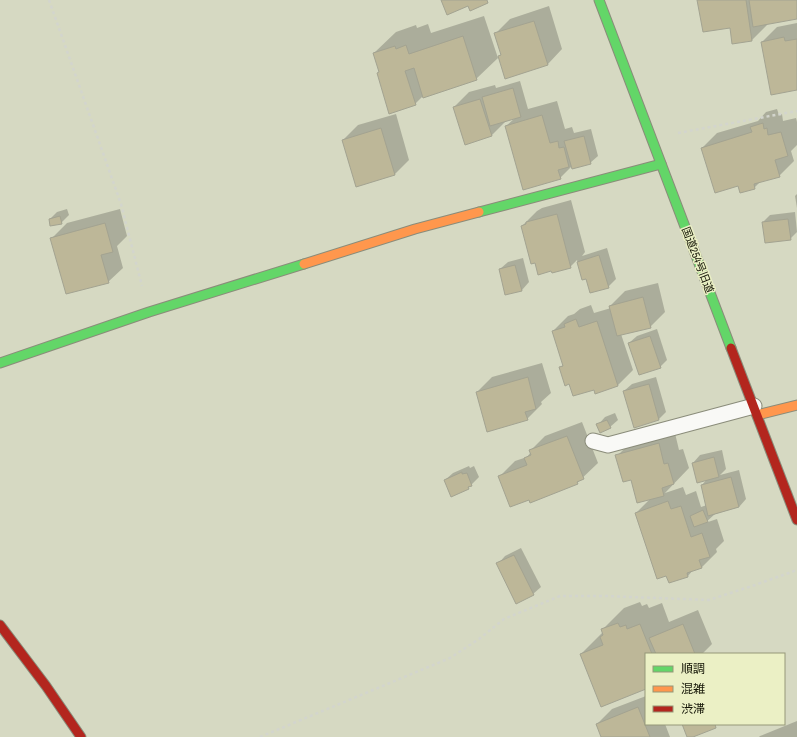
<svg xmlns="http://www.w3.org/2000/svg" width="797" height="737" viewBox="0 0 797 737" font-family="'Archivo Narrow','Noto Sans JP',sans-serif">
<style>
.shadow{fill:#0003}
.building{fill:#bdb798;stroke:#a3a391}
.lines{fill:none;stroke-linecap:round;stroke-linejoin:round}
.lane-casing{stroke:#8a8c7a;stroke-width:17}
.fast-casing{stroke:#8a8c7a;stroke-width:11}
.slow-casing{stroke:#8a8c7a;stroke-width:11}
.jam-casing{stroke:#8a8c7a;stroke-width:11}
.path{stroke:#d3d5cd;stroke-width:2.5;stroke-dasharray:3 3;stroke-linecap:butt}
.lane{stroke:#f9f9f6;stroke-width:15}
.fast{stroke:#63d668;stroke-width:9}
.slow{stroke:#ff974d;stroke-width:9}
.jam{stroke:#b3261e;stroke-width:9}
.labels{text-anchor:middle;stroke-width:3;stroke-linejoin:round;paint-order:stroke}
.street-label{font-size:11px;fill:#141506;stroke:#ebf0c5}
</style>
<rect width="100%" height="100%" fill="#d6d9c2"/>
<g class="shadow">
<path d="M698 0H797V18L767 24V25L752 40 733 43 731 27Z"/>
<path d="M549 6 562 49 548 64 499 56 502 54 495 34 510 19Z"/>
<path d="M484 16 498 58 476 79 423 96 415 104 380 71 374 53 396 32 416 25 417 28 428 24 431 33Z"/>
<path d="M797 23V89L762 42 777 27Z"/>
<path d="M520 81 528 109 557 101 565 129 572 127 574 133 591 129 598 156 590 163 572 166 560 178 506 126 515 118 507 120 491 136 454 107 469 92 495 85 496 88Z"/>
<path d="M777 109 779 115 782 114 783 121 796 118 797 122V145L791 151 794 161 779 176 761 181 754 188 739 185 702 148 717 133 758 121 766 112Z"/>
<path d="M396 114 409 160 394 175 343 140 358 125Z"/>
<path d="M797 194V208L795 196Z"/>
<path d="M571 200 585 252 582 256 607 248 616 279 608 287 586 278 583 279 577 260 570 267 552 270 536 262 522 226 537 211 542 208Z"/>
<path d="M67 209 69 215 61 223 50 219 57 212Z"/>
<path d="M120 209 127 236 117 246 123 268 108 282 52 238 67 223Z"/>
<path d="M795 212 797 232 790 239 763 222 770 215Z"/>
<path d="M523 258 529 282 522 290 500 269 508 262Z"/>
<path d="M658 283 665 312 650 327 621 334 633 370 618 385 596 392 594 388 570 383 560 368 564 364 553 331 568 316 574 314 580 309 591 305 594 313 611 308 610 306 625 291Z"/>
<path d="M657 329 667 360 660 367 629 343 637 336Z"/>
<path d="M542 363 551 393 541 402 542 404 527 419 477 392 492 377Z"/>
<path d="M656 377 666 412 659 419 634 426 624 391 632 384Z"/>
<path d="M615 413 618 420 610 427 598 425 605 417Z"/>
<path d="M582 422 598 463 577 483 529 498 500 476 515 461 527 457 531 452 530 451 545 436Z"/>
<path d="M674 429 679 450 683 449 689 468 665 493 683 487 686 495 696 491 701 507 707 505 702 485 707 479 693 463 700 455 722 450 726 469 720 475 739 470 746 499 739 507 715 514 705 523 717 519 724 541 716 549 717 552 702 567 693 570 688 576 636 513 651 498 631 479 617 456 632 441Z"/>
<path d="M469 466 470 468 474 466 479 477 468 488 445 480 453 473Z"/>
<path d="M521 548 541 587 533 594 498 564 505 556Z"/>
<path d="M640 602 642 606 647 604 649 608 662 603 669 622 698 610 712 644 702 654H646V688L581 654 603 632 602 630 624 608Z"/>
<path d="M646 696V724H665L670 737H602L597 724 612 709Z"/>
<path d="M797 721V737H759L760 736Z"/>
</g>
<g class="building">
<path d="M441 0H487L488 3 470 11 468 6 447 15Z"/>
<path d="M697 0H746L752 41 732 44 730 28 703 32Z"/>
<path d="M749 0H797V19L753 27Z"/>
<path d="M534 21 548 65 505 79 498 56 501 55 494 33Z"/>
<path d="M463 36 477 80 423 98 414 68 405 71 416 105 389 114 377 73 379 72 373 53 395 46 396 49 406 45 409 54Z"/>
<path d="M784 37 785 41 797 39V90L771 95 761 42Z"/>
<path d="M513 88 521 117 490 126 482 97Z"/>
<path d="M480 99 492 136 465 145 453 107Z"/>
<path d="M542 115 550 143 558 141 559 148 564 147 569 167 558 170 561 179 523 190 505 126Z"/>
<path d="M763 123 764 129 767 128 768 135 781 132 788 156 775 160 780 177 754 184 755 189 740 193 738 186 715 193 701 148 752 132 750 127Z"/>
<path d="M381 128 395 175 356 187 342 140Z"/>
<path d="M584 136 591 164 572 169 564 141Z"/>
<path d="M557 214 571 268 552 273 551 271 538 275 535 263 531 264 521 226 526 224V222Z"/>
<path d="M60 216 62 224 50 226 49 219Z"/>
<path d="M788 219 791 240 765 243 762 222Z"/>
<path d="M105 223 113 252 101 255 109 283 66 294 50 238Z"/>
<path d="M599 255 609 288 590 293 586 279 582 280 577 262Z"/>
<path d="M515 265 522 291 505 295 499 269Z"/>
<path d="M643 297 651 328 617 336 609 306Z"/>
<path d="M576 319 579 327 597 321 618 386 595 394 594 390 573 396 569 384 565 386 559 367 563 366 552 331 565 327 564 324Z"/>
<path d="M650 336 661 368 639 375 628 343Z"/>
<path d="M528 377 536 409 525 412 528 420 487 432 476 392Z"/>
<path d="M649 384 659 420 634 428 623 391Z"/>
<path d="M607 420 611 428 600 433 596 424Z"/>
<path d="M567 436 584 479 577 482 578 484 530 503 529 500 510 507 498 476 527 465 524 458 531 455 529 450Z"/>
<path d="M659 443 664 464 668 463 674 484 662 488 664 496 637 503 631 480 623 482 615 455Z"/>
<path d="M714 457 719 477 697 483 692 463Z"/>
<path d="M462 472V474L467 473 472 486 468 487 469 489 451 497 444 480Z"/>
<path d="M731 477 739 507 708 516 701 485Z"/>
<path d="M668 501 671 509 681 506 691 537 702 533 710 557 699 560 702 568 687 573 688 577 669 583 666 576 657 579 635 513Z"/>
<path d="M703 510 708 522 694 527 690 516Z"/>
<path d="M514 555 534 595 516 604 496 563Z"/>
<path d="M618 623 620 627 626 625 627 629 640 624 652 654H646V689L601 707 580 654 603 645 600 637 603 635 601 629Z"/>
<path d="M683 624 695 654H656L649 638Z"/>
<path d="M638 707 650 737H601L596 724Z"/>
<path d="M682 724H715L716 728 693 737H687Z"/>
</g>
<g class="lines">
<g class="lane-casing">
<path id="lane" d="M593 441 608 445 754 406"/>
</g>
<g class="fast-casing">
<g id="fast">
<path d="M599 0 731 348"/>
<path d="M479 212 661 164"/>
<path d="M0 363 149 312 304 264"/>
</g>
</g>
<g class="slow-casing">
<g id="slow">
<path d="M304 264 415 229 479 212"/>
<path d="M757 415 797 405"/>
</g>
</g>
<g class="jam-casing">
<g id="jam">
<path d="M731 348 797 520"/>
<path d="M0 625 46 686 81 737"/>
</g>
</g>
<g class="path">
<path d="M49 0 121 204 142 286"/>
<path d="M678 133 797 111"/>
<path d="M260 737 450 658 479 639 504 619 560 596H605L709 600 755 585 797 570"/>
</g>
<use href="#lane" class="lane"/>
<use href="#fast" class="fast"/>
<use href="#slow" class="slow"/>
<use href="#jam" class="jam"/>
</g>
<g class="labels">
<g class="street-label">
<text transform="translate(698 260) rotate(69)" y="4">国道254号旧道</text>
</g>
</g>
<rect x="645" y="653" width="140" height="72" fill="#ebf0c5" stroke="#959879"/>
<rect x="653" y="666" width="20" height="6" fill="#63d668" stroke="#959879"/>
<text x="681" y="673" font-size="12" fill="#141506">順調</text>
<rect x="653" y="686" width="20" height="6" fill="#ff974d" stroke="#959879"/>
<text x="681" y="693" font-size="12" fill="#141506">混雑</text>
<rect x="653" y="706" width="20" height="6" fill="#b3261e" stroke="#959879"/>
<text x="681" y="713" font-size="12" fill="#141506">渋滞</text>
</svg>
